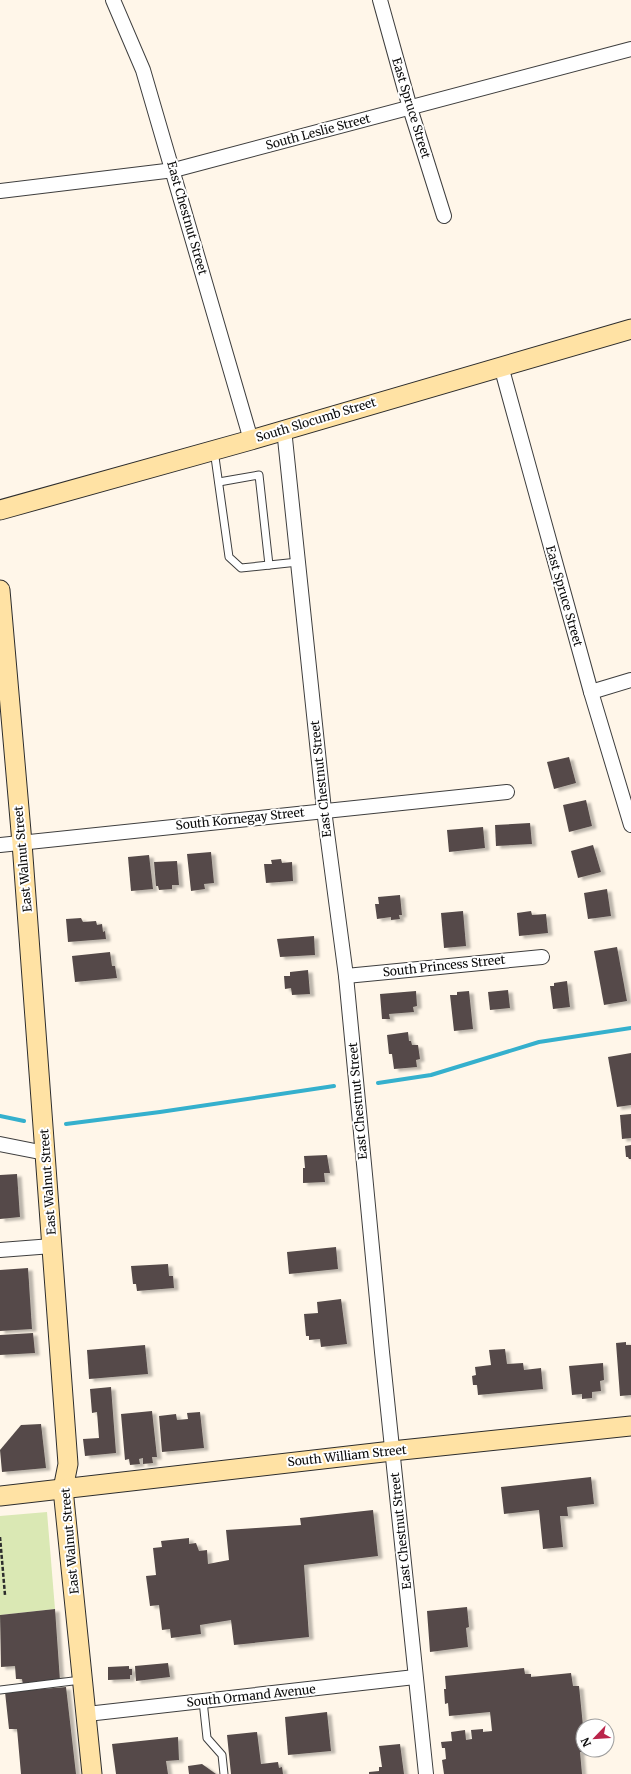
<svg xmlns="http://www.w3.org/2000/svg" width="631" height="1774" viewBox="0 0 631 1774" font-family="Merriweather,serif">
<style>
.green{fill:#dae8b4}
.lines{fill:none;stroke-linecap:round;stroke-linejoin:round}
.stream{stroke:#35b0cd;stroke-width:4}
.building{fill:#544a48;filter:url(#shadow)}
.lane-casing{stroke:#3e3e3e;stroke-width:9}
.street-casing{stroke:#3e3e3e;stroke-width:16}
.secondary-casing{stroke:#2d2d2d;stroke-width:21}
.path{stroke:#2d2d2d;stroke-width:2.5;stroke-dasharray:4 2;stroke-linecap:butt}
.lane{stroke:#fff;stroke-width:7}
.street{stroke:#fff;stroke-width:14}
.secondary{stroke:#ffe2a4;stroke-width:19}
.labels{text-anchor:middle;stroke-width:4;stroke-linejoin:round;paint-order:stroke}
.street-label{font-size:12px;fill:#0b0b0b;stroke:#fff}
</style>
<defs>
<filter id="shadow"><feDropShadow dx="4.5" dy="2.5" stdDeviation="1" flood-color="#0004"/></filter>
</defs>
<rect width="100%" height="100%" fill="#fff6e9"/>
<path class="green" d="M47 1512 55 1609 0 1615V1516Z"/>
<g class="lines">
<g class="stream">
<path d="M378 1083 431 1075 539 1042 631 1028"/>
<path d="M0 1116 24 1121"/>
<path d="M66 1124 160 1112 334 1086"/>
</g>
</g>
<g class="building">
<path d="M569 757 576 783 554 789 547 762Z"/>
<path d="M586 800 592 826 569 832 563 805Z"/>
<path d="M530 823 532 844 496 846 495 825Z"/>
<path d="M483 827 485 848 449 852 447 830Z"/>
<path d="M593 845 601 872 578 878 571 851Z"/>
<path d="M211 852 214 883 204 884 205 889 191 891 187 854Z"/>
<path d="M149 855 153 889 131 891 128 857Z"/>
<path d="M281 859 282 863 292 862 293 881 266 883 264 864H272L271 860Z"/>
<path d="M177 861 179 885H172V889L159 890 158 886H156L154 862Z"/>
<path d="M607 889 611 916 588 919 584 893Z"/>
<path d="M400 895 402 915H399L400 919 391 920V917L377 919 375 904H379L378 897Z"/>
<path d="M463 911 466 946 444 948 441 913Z"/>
<path d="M531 911 532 915 546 914 548 933 519 936 517 913Z"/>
<path d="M81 918 83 922 96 921 97 925 102 924 103 932 105 931 106 939 68 942 66 919Z"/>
<path d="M314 936 315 955 280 957 277 939Z"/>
<path d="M617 947 627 1001 604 1005 594 951Z"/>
<path d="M110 952 112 966H115L117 978 75 982 72 956Z"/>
<path d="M308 970 310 994 292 995 291 988 285 989 284 976H290V972Z"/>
<path d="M567 981 570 1007 553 1009 550 986H554V983Z"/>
<path d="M508 990 510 1008 490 1010 488 992Z"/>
<path d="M416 991 417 1006 413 1007 414 1012 389 1014 390 1019H382L380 994Z"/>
<path d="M469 991 473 1029 454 1031 450 995H457V992Z"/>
<path d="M408 1032 409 1041H411L412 1045H418L420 1059 416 1060 417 1067 394 1069 392 1054H389L387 1035Z"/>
<path d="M631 1053V1105L617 1107 608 1057Z"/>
<path d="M631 1114V1138L622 1139 620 1115Z"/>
<path d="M631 1145V1159H629L628 1157H626L625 1146Z"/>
<path d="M327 1155 330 1173H324L325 1182 303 1183V1168H305L304 1156Z"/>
<path d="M17 1174 20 1217 0 1219V1175Z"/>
<path d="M336 1247 338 1269 289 1274 287 1252Z"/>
<path d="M168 1264 169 1276H173L174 1288 137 1291 136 1284H133L131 1266Z"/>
<path d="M28 1268 32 1329 0 1331V1270Z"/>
<path d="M341 1299 347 1344 321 1347 320 1339 309 1340V1336H306L304 1314 318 1313 317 1302Z"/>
<path d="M33 1333 35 1353 0 1355V1335Z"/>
<path d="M626 1342V1345H631V1395L620 1396 616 1343Z"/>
<path d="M145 1345 148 1374 89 1379 87 1350Z"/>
<path d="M505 1349 507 1364 523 1363 524 1370 541 1368 543 1389 478 1395 477 1385H473L472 1376 476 1375 475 1367 491 1365 489 1350Z"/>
<path d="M603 1363 604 1380 600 1381 601 1391 592 1392V1398L582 1399V1394L572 1395 569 1366Z"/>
<path d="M111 1387 116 1453 85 1456 83 1439 99 1438 97 1412 92 1413 90 1389Z"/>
<path d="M152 1411 157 1457H152L153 1463 143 1464V1458L139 1459 140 1464 130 1465 129 1459 125 1460 121 1414Z"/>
<path d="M200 1412 204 1448 162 1452 159 1416 176 1414 177 1420 188 1419 187 1413Z"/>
<path d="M41 1424 46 1468 2 1472 0 1450 21 1425Z"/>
<path d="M591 1477 594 1504 567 1507 568 1516H560L563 1547 543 1549 539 1510 504 1514 501 1487Z"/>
<path d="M373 1510 378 1556 304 1565 309 1637 234 1645 231 1620 200 1625 201 1634 171 1638 170 1629 162 1630 159 1605 150 1606 146 1576 156 1575 153 1548 162 1547 161 1541 189 1538V1544L196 1543 199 1551 207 1550 208 1564 229 1560 226 1530 301 1525 300 1518Z"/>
<path d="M467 1607 469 1627 466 1628 468 1647 430 1652 427 1611Z"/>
<path d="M55 1609 60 1681 23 1685 22 1679H16L15 1666 1 1667 0 1615Z"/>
<path d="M168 1663 170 1677 136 1681 135 1666Z"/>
<path d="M129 1666V1669H132V1675H130V1679L108 1680V1667Z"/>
<path d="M524 1668 525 1674H531V1677L571 1673 573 1686H579L583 1726V1750H586V1752H580L582 1774H444L442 1760 446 1759 445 1748H442L441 1742 452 1741 451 1732 465 1730 466 1740 472 1739 471 1730 483 1729V1732L492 1731 490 1712 449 1716 448 1703 445 1704 444 1689H446L445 1676Z"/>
<path d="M66 1687 76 1774H21L17 1729H9L5 1692Z"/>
<path d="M327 1712 331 1751 288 1755 285 1717Z"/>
<path d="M257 1732 261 1764 278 1762 279 1768 282 1767 283 1774H231L227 1735Z"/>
<path d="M178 1737 179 1760 166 1761 168 1774H116L112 1744Z"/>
<path d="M400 1744 404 1774H369V1772L379 1771V1767H382L379 1746Z"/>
<path d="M202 1764 216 1774H189L188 1766Z"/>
</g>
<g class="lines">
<g class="lane-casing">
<g id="lane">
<path d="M214 450 229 557 241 568 298 562"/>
<path d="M219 482 259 475 269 565"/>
<path d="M0 1690 81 1680"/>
<path d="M203 1701 207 1738 222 1755 224 1774"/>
</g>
</g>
<g class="street-casing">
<g id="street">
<path d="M113 0 143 70 251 440"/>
<path d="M380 0 410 108 444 216"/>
<path d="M0 191 174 170 631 49"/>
<path d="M501 366 591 692 631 825"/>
<path d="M284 429 324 810 346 976 382 1352 426 1774"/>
<path d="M591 692 631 680"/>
<path d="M0 845 507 792"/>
<path d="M346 976 542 957"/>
<path d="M0 1144 45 1153"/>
<path d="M0 1250 52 1246"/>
<path d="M87 1714 415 1677"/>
</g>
</g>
<g class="secondary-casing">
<g id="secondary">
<path d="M0 510 251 440 631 329"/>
<path d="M0 590 22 843 68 1464 63 1489 92 1774"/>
<path d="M0 1496 392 1451 631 1426"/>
</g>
</g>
<path class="path" d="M0 1537 5 1595"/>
<use href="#lane" class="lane"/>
<use href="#street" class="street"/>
<use href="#secondary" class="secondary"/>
</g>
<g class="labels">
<g class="street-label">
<text transform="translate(411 108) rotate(73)" y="4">East Spruce Street</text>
<text transform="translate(318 132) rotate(-15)" y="4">South Leslie Street</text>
<text transform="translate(187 218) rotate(74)" y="4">East Chestnut Street</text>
<text transform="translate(316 420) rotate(-17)" y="4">South Slocumb Street</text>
<text transform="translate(564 596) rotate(74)" y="4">East Spruce Street</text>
<text transform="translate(321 779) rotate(-96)" y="4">East Chestnut Street</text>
<text transform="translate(240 819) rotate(-6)" y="4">South Kornegay Street</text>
<text transform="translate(23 859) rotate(-95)" y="4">East Walnut Street</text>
<text transform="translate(444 966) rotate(-6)" y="4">South Princess Street</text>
<text transform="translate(358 1101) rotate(-95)" y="4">East Chestnut Street</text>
<text transform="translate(48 1182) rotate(-94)" y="4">East Walnut Street</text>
<text transform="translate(347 1456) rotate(-6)" y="4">South William Street</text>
<text transform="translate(401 1531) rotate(-96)" y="4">East Chestnut Street</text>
<text transform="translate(70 1541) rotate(-95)" y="4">East Walnut Street</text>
<text transform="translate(251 1696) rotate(-6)" y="4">South Ormand Avenue</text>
</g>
</g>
<g transform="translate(595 1738) rotate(245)"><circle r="19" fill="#ffffff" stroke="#9d9d9d"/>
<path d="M0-3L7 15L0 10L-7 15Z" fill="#ba244a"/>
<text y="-6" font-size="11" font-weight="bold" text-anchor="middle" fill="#0b0b0b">N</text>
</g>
</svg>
